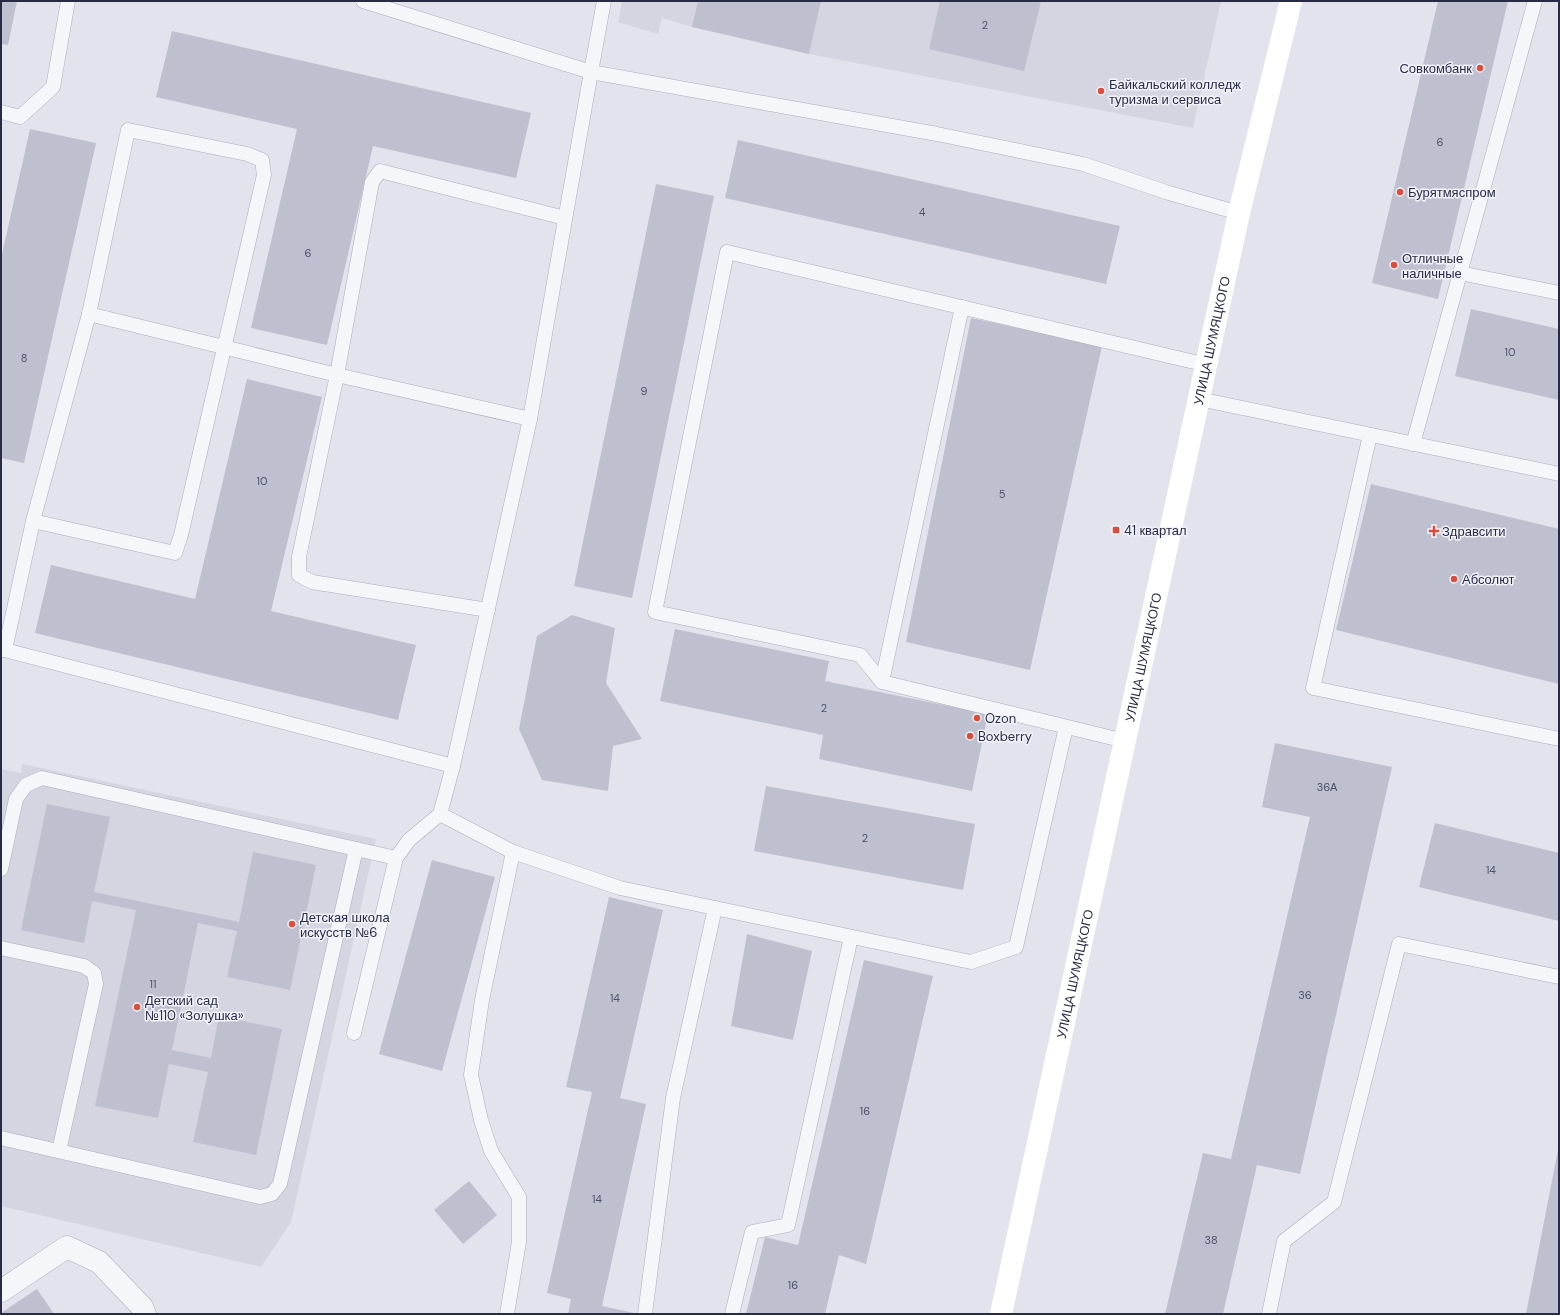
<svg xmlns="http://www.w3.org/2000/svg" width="1560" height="1315" viewBox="0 0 1560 1315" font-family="'DM Sans',sans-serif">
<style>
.built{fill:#d4d5e1}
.building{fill:#bec0cf}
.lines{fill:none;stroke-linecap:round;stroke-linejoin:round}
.lane-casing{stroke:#aaacba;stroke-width:15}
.street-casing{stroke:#aaacba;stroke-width:23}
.lane{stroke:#f5f6f9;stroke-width:14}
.street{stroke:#f5f6f9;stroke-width:22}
.secondary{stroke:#fff;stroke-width:22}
.poi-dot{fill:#dc4d3b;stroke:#f2f3f9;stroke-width:1.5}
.labels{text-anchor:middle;stroke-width:3;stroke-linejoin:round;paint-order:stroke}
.number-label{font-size:11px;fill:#4e5068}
.poi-label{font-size:13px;fill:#282b46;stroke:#f2f3f9;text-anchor:start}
.street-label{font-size:13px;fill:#282b46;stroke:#f2f3f9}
</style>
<rect width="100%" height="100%" fill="#e2e3ec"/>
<g class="built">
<path d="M622 1H1221L1193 128 809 54 692 27 662 18 658 34 618 22Z"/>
<path d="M22 764 376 839 291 1222 261 1267 1 1206V769L21 773Z"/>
</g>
<g class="building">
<path d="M1 1H17L8 45 1 44Z"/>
<path d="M698 1H821L809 54 692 27Z"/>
<path d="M940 1H1041L1024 71 929 49Z"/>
<path d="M1438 1H1508L1438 299 1372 283Z"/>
<path d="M172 31 531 113 516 178 373 146 327 345 251 328 297 129 156 97Z"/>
<path d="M30 129 96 143 24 463 1 458V259Z"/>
<path d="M738 140 1120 226 1106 284 725 198Z"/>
<path d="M656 184 714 196 632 598 574 586Z"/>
<path d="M1471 309 1559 329V400L1455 376Z"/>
<path d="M971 318 1102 346 1030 670 906 642Z"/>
<path d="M247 379 322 397 271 611 416 645 398 720 35 633 51 565 195 599Z"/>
<path d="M1371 484 1559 529V684L1336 630Z"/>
<path d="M572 615 615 628 606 683 642 739 613 746 608 791 542 780 519 729 537 636Z"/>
<path d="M675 629 829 661 825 681 988 714 972 791 819 759 823 735 660 701Z"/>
<path d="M1275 743 1392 767 1300 1174 1257 1165 1223 1314H1165L1203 1153 1231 1159 1310 817 1262 807Z"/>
<path d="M766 786 975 824 963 890 754 851Z"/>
<path d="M47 804 110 817 94 892 239 922 253 852 316 865 290 990 227 977 237 931 198 923 172 1050 211 1058 219 1016 282 1029 256 1155 193 1142 208 1072 169 1064 158 1118 95 1106 136 910 92 901 84 943 21 930Z"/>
<path d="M1435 823 1559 853V921L1419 887Z"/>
<path d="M432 860 495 877 442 1071 379 1054Z"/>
<path d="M609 897 663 910 620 1098 646 1104 602 1306 634 1313 568 1314 571 1299 547 1293 592 1092 566 1087Z"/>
<path d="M747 934 812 951 793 1040 731 1026Z"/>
<path d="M864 960 933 976 866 1264 839 1255 825 1314H746L765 1237 798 1245Z"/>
<path d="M1558 1150 1559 1314H1526Z"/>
<path d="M469 1181 497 1215 463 1244 434 1210Z"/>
<path d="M37 1289 54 1314H1V1313Z"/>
</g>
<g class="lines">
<g class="lane-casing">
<g id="lane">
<path d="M363 1 591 72 937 134 1083 164 1169 193 1239 213"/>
<path d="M1 112 20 117 53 87 68 1"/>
<path d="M1460 273 1559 293"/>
<path d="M89 314 337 375 530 419"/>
<path d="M1199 399 1559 474"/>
<path d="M1370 435 1313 688 1559 739"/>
<path d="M1413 444 1535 1"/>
<path d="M488 610 312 582 299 575V557L337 375 372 182 380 171 565 218"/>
<path d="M1 649 453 766"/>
<path d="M5 650 33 521 89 314 128 130 247 154 262 160 264 175 181 535 175 553 33 521"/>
<path d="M882 682 962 307"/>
<path d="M1125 741 882 682 860 655 655 612 727 252 1207 365"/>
<path d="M440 814 513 852 620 888 971 962 1016 947 1066 727"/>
<path d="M1 869 16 799 26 785 42 778 396 858"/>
<path d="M1 948 84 966 94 973 96 984 59 1151"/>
<path d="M354 1033 396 858 409 840 440 814 453 766 530 419 591 72 604 1"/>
<path d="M1 1138 260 1197 272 1194 280 1184 356 849"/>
<path d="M507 1314 519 1242V1197L491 1151 481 1120 471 1075 482 1000 513 852"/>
<path d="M645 1314 673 1098 715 908"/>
<path d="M732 1314 752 1232 788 1225 851 937"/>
<path d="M1269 1314 1284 1241 1334 1202 1399 944 1559 977"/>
</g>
</g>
<g class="street-casing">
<path id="street" d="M1 1291 67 1247 99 1262 142 1307 145 1314"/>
</g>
<use href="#lane" class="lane"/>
<use href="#street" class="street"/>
<path class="secondary" id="s1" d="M1001 1314 1239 213 1291 1"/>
</g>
<g class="poi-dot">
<circle cx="1480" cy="68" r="4"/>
<circle cx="1101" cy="91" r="4"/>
<circle cx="1400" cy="192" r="4"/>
<circle cx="1394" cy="265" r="4"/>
<rect x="1112" y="526" width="8" height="8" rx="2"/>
<path d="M1432 525h4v4h4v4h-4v4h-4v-4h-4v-4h4z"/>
<circle cx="1454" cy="579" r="4"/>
<circle cx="977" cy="718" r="4"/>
<circle cx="970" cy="736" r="4"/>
<circle cx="292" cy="924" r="4"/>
<circle cx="137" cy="1007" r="4"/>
</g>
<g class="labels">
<g class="number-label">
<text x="985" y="29">2</text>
<text x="1440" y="146">6</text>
<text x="922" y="216">4</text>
<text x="308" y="257">6</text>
<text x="1510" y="356">10</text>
<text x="24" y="362">8</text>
<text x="644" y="395">9</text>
<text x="262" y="485">10</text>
<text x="1002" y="498">5</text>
<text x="824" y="712">2</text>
<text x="1327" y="791">36А</text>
<text x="865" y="842">2</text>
<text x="1491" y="874">14</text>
<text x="153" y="988">11</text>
<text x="1305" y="999">36</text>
<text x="615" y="1002">14</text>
<text x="865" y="1115">16</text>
<text x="597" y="1203">14</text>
<text x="1211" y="1244">38</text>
<text x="793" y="1289">16</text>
</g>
<g class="poi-label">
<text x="1472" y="73" text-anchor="end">Совкомбанк</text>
<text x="1109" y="89">Байкальский колледж<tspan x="1109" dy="15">туризма и сервиса</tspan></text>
<text x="1408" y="197">Бурятмяспром</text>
<text x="1402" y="263">Отличные<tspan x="1402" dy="15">наличные</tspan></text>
<text x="1124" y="535">41 квартал</text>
<text x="1442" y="536">Здравсити</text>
<text x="1462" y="584">Абсолют</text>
<text x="985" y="723">Ozon</text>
<text x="978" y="741">Boxberry</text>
<text x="300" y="922">Детская школа<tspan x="300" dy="15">искусств №6</tspan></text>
<text x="145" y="1005">Детский сад<tspan x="145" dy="15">№110 «Золушка»</tspan></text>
</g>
<g class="street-label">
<text dy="5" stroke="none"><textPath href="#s1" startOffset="996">УЛИЦА ШУМЯЦКОГО</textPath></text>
<text dy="5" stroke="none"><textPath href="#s1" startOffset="672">УЛИЦА ШУМЯЦКОГО</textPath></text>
<text dy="5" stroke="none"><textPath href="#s1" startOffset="348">УЛИЦА ШУМЯЦКОГО</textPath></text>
</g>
</g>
<rect width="1560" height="1315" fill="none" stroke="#282b46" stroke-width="4"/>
</svg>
